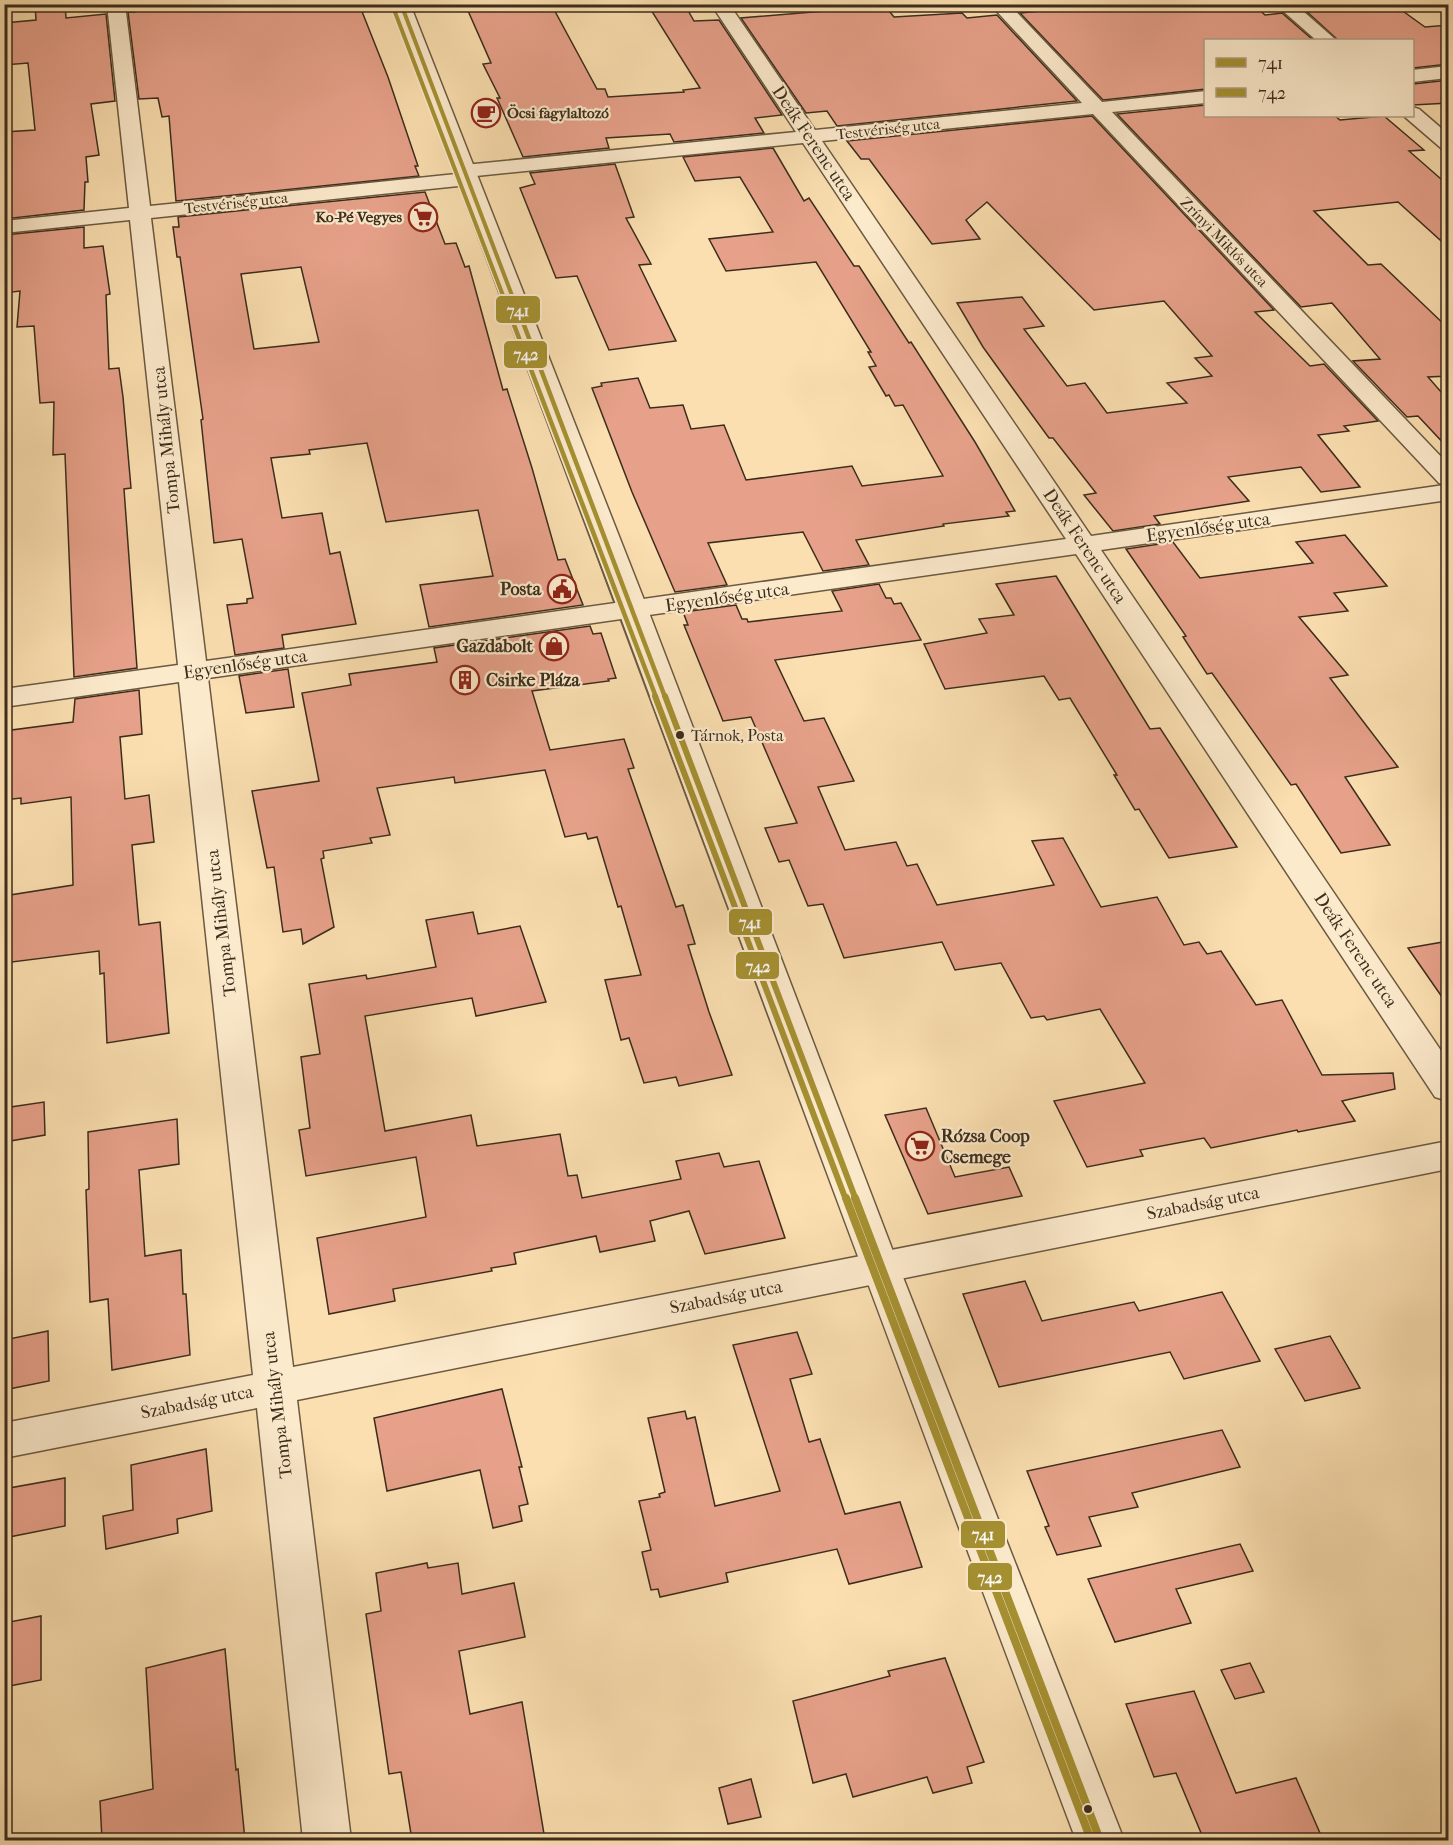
<svg xmlns="http://www.w3.org/2000/svg" width="1453" height="1845" viewBox="0 0 1453 1845" font-family="'IM FELL French Canon',serif">
<style>
.building{fill:#e7a18a;stroke:#3b2d1c;stroke-width:1.5;fill-rule:evenodd}
.lines{fill:none;stroke-linecap:round;stroke-linejoin:round}
.minor-casing{stroke:#6b5a41;stroke-width:3}
.tertiary-casing{stroke:#6b5a41;stroke-width:3}
.minor{fill:#fceacc;fill-rule:evenodd}
.tertiary{fill:#fceacc;fill-rule:evenodd}
.bus-1-far3-casing{stroke:#fceacc;stroke-width:7}
.bus-1-far2-casing{stroke:#fceacc;stroke-width:8}
.bus-1-far1-casing{stroke:#fceacc;stroke-width:10}
.bus-1-casing{stroke:#fceacc;stroke-width:12}
.bus-2-far3-casing{stroke:#fceacc;stroke-width:7}
.bus-2-far2-casing{stroke:#fceacc;stroke-width:8}
.bus-2-far1-casing{stroke:#fceacc;stroke-width:10}
.bus-2-casing{stroke:#fceacc;stroke-width:12}
.bus-1-far3{stroke:#a59031;stroke-width:4}
.bus-1-far2{stroke:#a59031;stroke-width:4.5}
.bus-1-far1{stroke:#a59031;stroke-width:6}
.bus-1{stroke:#a59031;stroke-width:8}
.bus-2-far3{stroke:#a59031;stroke-width:4}
.bus-2-far2{stroke:#a59031;stroke-width:4.5}
.bus-2-far1{stroke:#a59031;stroke-width:6}
.bus-2{stroke:#a59031;stroke-width:8}
.bus-dot{fill:#3b2d1c;stroke:#fceacc;stroke-width:2}
.labels{text-anchor:middle;stroke-width:4.5;stroke-linejoin:round;paint-order:stroke}
.far-poi-label{font-size:15px;font-weight:bold;fill:#3b2d1c;stroke:#fceacc;text-anchor:start}
.far-street-label{font-size:15px;fill:#3b2d1c;stroke:#fceacc}
.bus-label{font-size:16px;fill:#3b2d1c;stroke:#fceacc;text-anchor:start}
.street-label{font-size:18px;fill:#3b2d1c;stroke:#fceacc}
.poi-label{font-size:18px;font-weight:bold;fill:#3b2d1c;stroke:#fceacc;text-anchor:end}
.line-badge{stroke:#fceacc;stroke-width:2}
.badge-label{font-size:16px;text-anchor:middle;font-weight:bold;fill:#fff}
</style>
<rect width="100%" height="100%" fill="#fbdfb0"/>
<filter id="stains"><feTurbulence type="fractalNoise" baseFrequency=".00333" numOctaves="4"/><feColorMatrix values="0 0 0 0 .2 0 0 0 0 .09 0 0 0 0 .02 0 0 0 .5 -.17"/></filter>
<radialGradient id="worn" r=".72"><stop offset=".6" stop-color="#630" stop-opacity="0"/><stop offset="1" stop-color="#630" stop-opacity=".3"/></radialGradient>
<g class="building">
<path d="M35 4H65L66 18 106 14 115 101 91 104 99 155 86 157 88 182H85L84 210 4 219V132L35 130 28 63 4 65V23L36 20Z"/>
<path d="M134 4H359L388 77 418 166H415L419 176 176 201 169 116 162 117 158 98 139 99 128 12H135Z"/>
<path d="M465 4H551L597 89H605L608 97 684 92 683 90 700 88 651 10 686 7 694 21 719 20 782 115 755 118 764 133 674 142 670 134 606 138 609 148 523 157 497 98H500L483 64 491 63Z"/>
<path d="M1112 4H1253L1265 15 1282 13 1313 40H1206V89L1103 100 1020 13Z"/>
<path d="M1356 4H1393L1425 27 1449 25V64L1413 68V40H1338L1305 10Z"/>
<path d="M885 6 894 17 962 13 967 18 997 15 1077 101 837 126 827 111 806 113 741 18Z"/>
<path d="M1449 80V103L1413 105V84Z"/>
<path d="M1206 105V116H1335L1340 120 1384 116 1424 150 1409 151 1449 186V248L1398 202 1314 211 1368 265 1381 264 1449 329V376L1428 377 1449 401V449L1418 416 1407 417 1353 361 1380 359 1332 303 1301 307 1117 114Z"/>
<path d="M1092 116 1274 310 1255 312 1310 366 1324 364 1378 421 1344 426 1349 431 1318 435 1360 487 1321 492 1301 467 1228 477 1249 501 1154 516 1160 524 1113 531 1084 495 1096 493 1053 438H1049L1019 397 983 347 957 303 1022 297 1044 326 1024 329 1067 386 1085 383 1107 413 1187 403 1167 383 1212 376 1195 358 1212 356 1164 301 1094 310 987 202 966 220 980 239 932 244 869 159H861L847 141Z"/>
<path d="M773 148 804 201 809 198 854 266H859L909 343 911 342 975 442 1015 511 1006 512 1009 516 943 524 944 526 856 540 869 565 823 571 803 532 708 543 727 585 675 592 632 492 592 388 602 386 601 383 638 378 650 408 683 405 691 429 724 425 746 480 852 466 862 486 943 476 903 405 895 406 889 395 886 396 869 367 876 366 868 352H871L816 262 726 271 709 239 773 232 740 177 695 181 683 157Z"/>
<path d="M615 164 634 217 626 218 651 264 639 265 676 341 609 350 577 276 556 278 520 188 535 184 530 173Z"/>
<path d="M425 192 445 244 456 243 465 267 469 266 503 390 507 389 532 468 558 560 565 559 583 605 429 627 420 585 493 576 478 510 386 522 367 443 309 450 310 454 271 458 282 518 322 513 330 554 340 552 356 624 282 635 284 648 235 655 227 605 247 603V599L253 598 242 539 214 543 201 420 203 419 180 257H177L173 227H179L178 217ZM301 267 319 342 254 349 241 274Z"/>
<path d="M84 227V248L103 246 110 294 106 295 109 369 119 368 123 397 131 488 124 489 137 668 74 677 65 454 53 455 54 402 40 403 34 326 17 327 20 291 4 293V235Z"/>
<path d="M1345 535 1387 586 1334 593 1348 611 1299 617 1348 675 1330 678 1398 767 1345 777 1390 845 1341 853 1296 784 1291 785 1212 673 1207 674 1183 637 1186 636 1126 549 1173 542 1200 578 1313 563 1296 542Z"/>
<path d="M1056 576 1150 729 1160 728 1237 847 1169 858 1139 809 1135 810 1114 775H1117L1070 698 1059 700 1044 676 945 689 924 644 987 633 979 619 1014 615 996 584Z"/>
<path d="M879 584 886 598H891L894 604 901 603 921 640 775 660 804 721 824 718 854 781 818 787 845 850 896 842 907 866 917 864 937 905 1054 885 1032 841 1063 838 1101 907 1157 897 1184 945 1199 942 1207 954 1221 951 1256 1005 1282 1000 1322 1075 1393 1073 1395 1089 1342 1101 1355 1121 1298 1132 1297 1130 1211 1148 1204 1138 1140 1150 1143 1156 1087 1167 1054 1101 1145 1083 1100 1009 1047 1020 1044 1016 1031 1018 1001 963 955 970 942 942 844 958 823 904 808 906 789 860 779 862 765 828 797 823 751 717 723 721 684 625H688L683 612 736 605 742 619H747L748 622 842 611 832 591Z"/>
<path d="M590 626 593 634 601 633 616 678 608 679 609 681 532 691 550 750 624 739 634 768 628 769 676 907 683 905 695 944 688 945 709 1012 732 1075 679 1086 676 1077 644 1083 629 1038 621 1040 605 980 641 975 621 906 618 907 597 837 588 839 586 833 565 837 545 770 455 783 454 777 377 788 390 835 370 838 372 843 323 851 324 858 321 859 334 927 303 944 301 929 283 932 274 867 267 868 252 791 319 781 302 693 351 685 349 674 437 662 434 648Z"/>
<path d="M288 669 294 707 246 713 239 676Z"/>
<path d="M139 690 142 734 120 737 125 799 149 795 154 842 132 845 139 925 160 922 169 1033 107 1043 104 973 100 974 99 951 4 963V896L73 885 71 797 21 804V798L4 800V731L73 722 75 699Z"/>
<path d="M473 912 478 934 520 926 546 1002 476 1016 472 998 365 1016 385 1131 471 1115 477 1146 560 1134 568 1176 577 1175 582 1198 681 1179 676 1161 719 1153 724 1167 759 1161 785 1238 705 1254 689 1211 650 1221 655 1241 600 1252 596 1236 514 1253 516 1264 491 1268 492 1271 393 1289 395 1301 329 1314 317 1238 426 1217 416 1157 306 1176 299 1130 310 1128 301 1057 320 1054 309 984 366 975 367 979 436 967 426 920Z"/>
<path d="M1449 941V1007L1408 948Z"/>
<path d="M44 1102 45 1135 4 1142V1108Z"/>
<path d="M926 1108 955 1177 1009 1167 1022 1196 928 1214 885 1115Z"/>
<path d="M177 1119 179 1164 139 1170 145 1256 181 1250 183 1294H186L190 1355 112 1370 108 1299 90 1302 86 1190 89 1189 88 1132Z"/>
<path d="M1025 1281 1042 1321 1134 1302 1139 1311 1222 1292 1260 1361 1184 1379 1170 1352 999 1387 963 1294Z"/>
<path d="M48 1331 49 1381 4 1390V1340Z"/>
<path d="M797 1332 812 1374 790 1379 809 1442 820 1439 845 1514 900 1502 922 1567 849 1584 837 1549 726 1573 728 1582 660 1597 658 1589 651 1590 642 1552 651 1550 639 1501 660 1497 659 1494 665 1492 648 1418 685 1411 687 1419 695 1417 715 1506 780 1491 733 1345Z"/>
<path d="M1330 1336 1360 1388 1305 1401 1275 1349Z"/>
<path d="M502 1389 522 1467H519L528 1504 519 1506 522 1521 493 1528 480 1470 387 1491 374 1418Z"/>
<path d="M1222 1430 1240 1467 1132 1493 1138 1507 1089 1517 1101 1546 1057 1555 1045 1527 1049 1526 1027 1471Z"/>
<path d="M206 1449 212 1511 177 1519 178 1533 106 1549 103 1516 133 1510 131 1465Z"/>
<path d="M65 1478V1526L4 1538V1489Z"/>
<path d="M1240 1544 1253 1571 1176 1589 1191 1623 1115 1642 1088 1579Z"/>
<path d="M427 1563 428 1568 458 1563 462 1594 514 1583 525 1637 459 1651 470 1714 522 1702 545 1840H412L401 1772 389 1774 366 1614 381 1611 376 1573Z"/>
<path d="M41 1616V1680L4 1687V1623Z"/>
<path d="M225 1649 236 1770 238 1769 245 1840H102L100 1801 153 1789 146 1668Z"/>
<path d="M945 1658 984 1762 967 1767 972 1783 933 1793 927 1777 853 1797 846 1774 813 1783 793 1701 890 1676 888 1671Z"/>
<path d="M1250 1663 1264 1692 1235 1699 1221 1670Z"/>
<path d="M1194 1691 1236 1793 1296 1778 1323 1840H1204L1176 1773 1154 1777 1126 1704Z"/>
<path d="M751 1779 761 1817 728 1824 719 1788Z"/>
</g>
<g class="lines">
<g class="minor-casing">
<g id="minor">
<path d="M107 4H125L150 206 456 174 454 171 457 167 464 165 796 132 711 4H729L815 130 1082 103 990 4H1009L1102 102 1206 91V103L1112 112 1448 464V500L1101 550 1448 1061V1101L1435 1097 1076 554 208 678 293 1367 1448 1141V1169L297 1400 351 1840H303L257 1408 4 1458V1423L253 1375 179 682 4 707V689L178 665 130 220 4 233V221L129 208ZM1093 114 1439 483 1444 485 1091 536 822 141ZM803 143 1066 539 206 661 151 218 468 185 475 183 478 179 476 176Z"/>
<path d="M1275 4H1295L1336 40H1316Z"/>
<path d="M1448 66V78L1412 82V70Z"/>
<path d="M1412 107 1419 109 1448 134V150L1441 148 1405 117 1404 116H1412Z"/>
</g>
</g>
<g class="tertiary-casing">
<path id="tertiary" d="M392 4H410L648 610 899 1267 1124 1840H1076C846 1229 622 616 392 4Z"/>
</g>
<use href="#minor" class="minor"/>
<use href="#tertiary" class="tertiary"/>
<g class="bus-1-far3-casing">
<path id="bus-1-far3" d="M401 4 516 306"/>
</g>
<g class="bus-1-far2-casing">
<path id="bus-1-far2" d="M516 304 665 697"/>
</g>
<g class="bus-1-far1-casing">
<path id="bus-1-far1" d="M665 696 856 1200"/>
</g>
<g class="bus-1-casing">
<path id="bus-1" d="M855 1198 1100 1840"/>
</g>
<g class="bus-2-far3-casing">
<path id="bus-2-far3" d="M393 7 507 306"/>
</g>
<g class="bus-2-far2-casing">
<path id="bus-2-far2" d="M506 304 656 697"/>
</g>
<g class="bus-2-far1-casing">
<path id="bus-2-far1" d="M655 696 846 1200"/>
</g>
<g class="bus-2-casing">
<path id="bus-2" d="M846 1198 1091 1840"/>
</g>
<use href="#bus-1-far3" class="bus-1-far3"/>
<use href="#bus-1-far2" class="bus-1-far2"/>
<use href="#bus-1-far1" class="bus-1-far1"/>
<use href="#bus-1" class="bus-1"/>
<use href="#bus-2-far3" class="bus-2-far3"/>
<use href="#bus-2-far2" class="bus-2-far2"/>
<use href="#bus-2-far1" class="bus-2-far1"/>
<use href="#bus-2" class="bus-2"/>
</g>
<defs>
<g id="cafe-ring" transform="scale(1.5)"><circle r="9.5" fill="#fceacc" stroke="#8f2418" stroke-width="1.5"/><path d="M-5.5-4.5H6V0H3Q3 3.5 0 3.5H-2.5Q-5.5 3.5-5.5 0ZM3-3.2v2h1.7v-2ZM-6 4.5H4V6H-6Z" fill="#8f2418"/></g>
<g id="supermarket-ring" transform="scale(1.5)"><circle r="9.5" fill="#fceacc" stroke="#8f2418" stroke-width="1.5"/><path d="M-6-5.5h2.5l.6 2H6L4.5 2H-2.5L-4.4-4H-6ZM-1.5 3.2a1.3 1.3 0 1 0 .1 0ZM3 3.2a1.3 1.3 0 1 0 .1 0Z" fill="#8f2418"/></g>
<g id="civic-ring" transform="scale(1.5)"><circle r="9.5" fill="#fceacc" stroke="#8f2418" stroke-width="1.5"/><path d="M-.6-6.5H3V-4.5H.6V-3L4-1V1h2V6H-6V1h2V-1L-.6-3ZM-1.2 2.5V6h2.4V2.5Z" fill="#8f2418"/></g>
<g id="shop-ring" transform="scale(1.5)"><circle r="9.5" fill="#fceacc" stroke="#8f2418" stroke-width="1.5"/><path d="M-5-2.5h2.3a2.7 3.5 0 0 1 5.4 0H5L5.5 6h-11ZM-1.5-2.5h3a1.5 2.3 0 0 0-3 0Z" fill="#8f2418"/></g>
<g id="building-ring" transform="scale(1.5)"><circle r="9.5" fill="#fceacc" stroke="#8f2418" stroke-width="1.5"/><path d="M-4-6H4V6H1V3H-1V6H-4ZM-2.5-4.3h1.7v1.8h-1.7ZM.8-4.3h1.7v1.8H.8ZM-2.5-1h1.7V.8h-1.7ZM.8-1h1.7V.8H.8Z" fill="#8f2418"/></g>
</defs>
<g fill-rule="evenodd">
<use href="#cafe-ring" x="486" y="113"/>
<use href="#supermarket-ring" x="423" y="217"/>
<use href="#civic-ring" x="562" y="589"/>
<use href="#shop-ring" x="554" y="646"/>
<use href="#building-ring" x="465" y="680"/>
<use href="#supermarket-ring" x="920" y="1146"/>
</g>
<g class="bus-dot">
<circle cx="680" cy="735" r="5"/>
<circle cx="1088" cy="1809" r="5"/>
</g>
<g class="labels">
<g class="far-poi-label">
<text x="507" y="118">Öcsi fagylaltozó</text>
<text x="402" y="222" text-anchor="end">Ko-Pé Vegyes</text>
</g>
<g class="far-street-label">
<text transform="translate(888 129) rotate(-6)" y="5">Testvériség utca</text>
<text transform="translate(236 203) rotate(-6)" y="5">Testvériség utca</text>
<text transform="translate(1224 242) rotate(46)" y="5">Zrínyi Miklós utca</text>
</g>
<g class="bus-label">
<text x="691" y="741">Tárnok, Posta</text>
</g>
<g class="street-label">
<text transform="translate(814 143) rotate(56)" y="6">Deák Ferenc utca</text>
<text transform="translate(166 440) rotate(-96)" y="6">Tompa Mihály utca</text>
<text transform="translate(1208 527) rotate(-8)" y="6">Egyenlőség utca</text>
<text transform="translate(1085 546) rotate(56)" y="6">Deák Ferenc utca</text>
<text transform="translate(727 597) rotate(-8)" y="6">Egyenlőség utca</text>
<text transform="translate(245 664) rotate(-8)" y="6">Egyenlőség utca</text>
<text transform="translate(221 923) rotate(-97)" y="6">Tompa Mihály utca</text>
<text transform="translate(1356 950) rotate(56)" y="6">Deák Ferenc utca</text>
<text transform="translate(1203 1203) rotate(-11)" y="6">Szabadság utca</text>
<text transform="translate(726 1297) rotate(-11)" y="6">Szabadság utca</text>
<text transform="translate(197 1402) rotate(-11)" y="6">Szabadság utca</text>
<text transform="translate(277 1405) rotate(-97)" y="6">Tompa Mihály utca</text>
</g>
<g class="poi-label">
<text x="541" y="595">Posta</text>
<text x="533" y="652">Gazdabolt</text>
<text x="486" y="686" text-anchor="start">Csirke Pláza</text>
<text x="941" y="1142" text-anchor="start">Rózsa Coop<tspan x="941" dy="21">Csemege</tspan></text>
</g>
</g>
<g class="line-badge">
<rect x="495" y="295" width="46" height="29" rx="6" fill="#a59031"/>
<rect x="503" y="340" width="45" height="29" rx="6" fill="#a59031"/>
<rect x="728" y="908" width="45" height="28" rx="6" fill="#a59031"/>
<rect x="735" y="951" width="45" height="29" rx="6" fill="#a59031"/>
<rect x="960" y="1520" width="46" height="29" rx="6" fill="#a59031"/>
<rect x="967" y="1562" width="46" height="29" rx="6" fill="#a59031"/>
</g>
<g class="badge-label">
<text x="518" y="316">741</text>
<text x="526" y="360">742</text>
<text x="750" y="928">741</text>
<text x="758" y="972">742</text>
<text x="983" y="1540">741</text>
<text x="990" y="1583">742</text>
</g>
<rect width="1453" height="1845" fill="none" stroke="#fbdfb0" stroke-width="24"/>
<rect x="6" y="6" width="1441" height="1833" fill="none" stroke="#3b2d1c" stroke-width="3"/>
<rect x="12" y="12" width="1429" height="1821" fill="none" stroke="#3b2d1c" stroke-width="1.5"/>
<rect x="1204" y="39" width="210" height="78" fill="#fceacc" stroke="#af9e86" stroke-width="1.5"/>
<rect x="1216" y="58" width="30" height="9" fill="#a59031" stroke="#af9e86" stroke-width="1.5"/>
<text x="1258" y="69" font-size="18" fill="#3b2d1c">741</text>
<rect x="1216" y="88" width="30" height="9" fill="#a59031" stroke="#af9e86" stroke-width="1.5"/>
<text x="1258" y="99" font-size="18" fill="#3b2d1c">742</text>
<rect width="100%" height="100%" filter="url(#stains)"/>
<rect width="100%" height="100%" fill="url(#worn)"/>
</svg>
